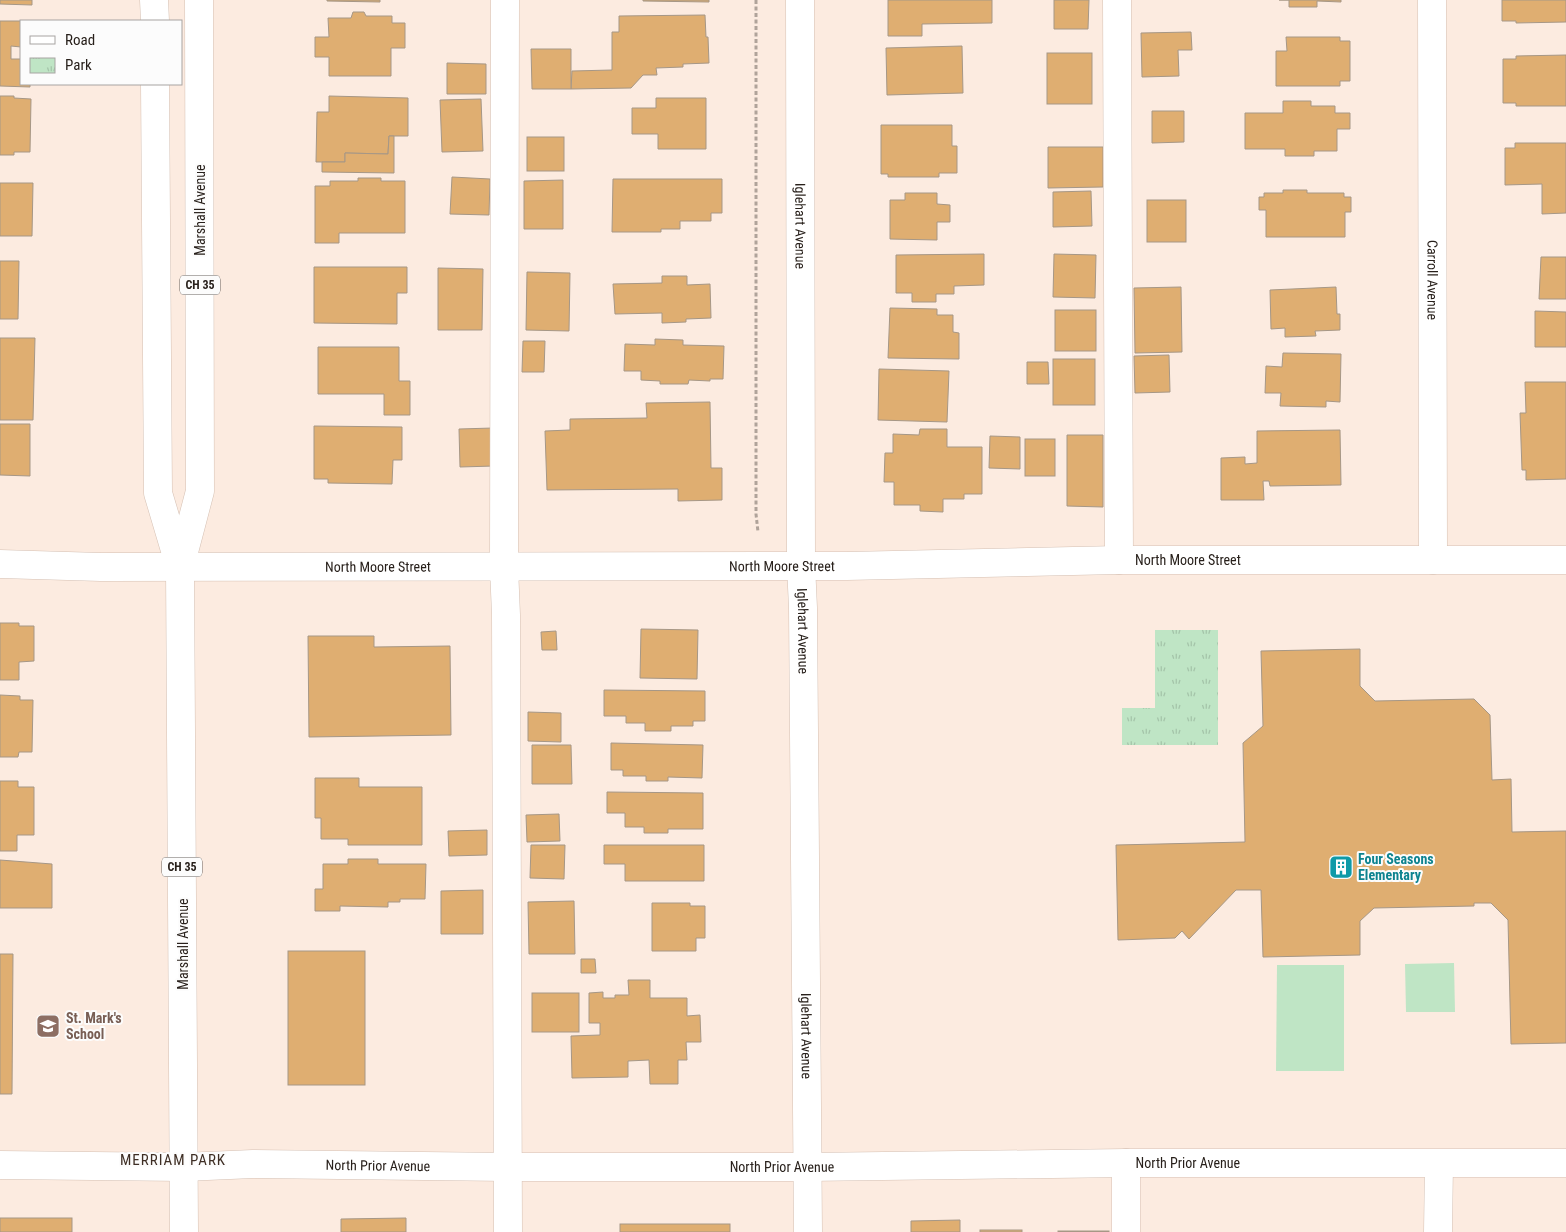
<svg xmlns="http://www.w3.org/2000/svg" width="1566" height="1232" viewBox="0 0 1566 1232" font-family="'Roboto Condensed',sans-serif">
<style>
.grass{fill:#bfe5c5}
.park{fill:url(#park-tufts)}
.building{fill:#dfae71;stroke:#a69786}
.lines{fill:none;stroke-linecap:round;stroke-linejoin:round}
.minor-casing{stroke:#d5c0b3;stroke-width:29}
.major-casing{stroke:#d5c0b3;stroke-width:29}
.path{stroke:#b0a39a;stroke-width:3;stroke-dasharray:4 2.5;stroke-linecap:butt}
.minor{stroke:#fff;stroke-width:28}
.major{stroke:#fff;stroke-width:28}
.labels{text-anchor:middle;stroke-width:4;stroke-linejoin:round;paint-order:stroke}
.shield{fill:#fcfcfc;stroke:#68625e;stroke-width:1}
.shield-label{font-size:12px;font-weight:bold;fill:#28201b}
.street-label{font-size:14px;fill:#28201b;stroke:#fcfcfc}
.culture-label{font-size:14px;font-weight:bold;fill:#0d838f;stroke:#fcfcfc;text-anchor:start}
.education-label{font-size:14px;font-weight:bold;fill:#785e54;stroke:#fcfcfc;text-anchor:start}
.neighbourhood-label{font-size:15px;letter-spacing:1px;fill:#3e2e24;stroke:#fcfcfc}
</style>
<defs>
<pattern id="park-tufts" width="24" height="20" patternUnits="userSpaceOnUse" patternTransform="scale(1.25)"><rect width="24" height="20" fill="#bfe5c5"/><path d="M3 7l-1-3M5 7V3M7 7l1-3M15 17l-1-3M17 17v-4M19 17l1-3" fill="none" stroke="#a4c4a9"/></pattern>
</defs>
<rect width="100%" height="100%" fill="#fcebe0"/>
<g class="grass">
<path d="M1454 963 1455 1012H1406L1405 964Z"/>
<path d="M1277 965H1344V1071H1276Z"/>
</g>
<path class="park" d="M1155 630H1218V745H1122V708H1155Z"/>
<g class="building">
<path d="M0 0H32V5L0 4Z"/>
<path d="M327 0H380V2L327 1Z"/>
<path d="M709 0V2L643 1V0Z"/>
<path d="M888 0H992V23L922 24V36H888Z"/>
<path d="M1054 0H1089L1088 29H1054Z"/>
<path d="M1279 0H1341V2L1317 1V7H1289V0Z"/>
<path d="M1502 0H1566V22L1516 23V21H1502Z"/>
<path d="M353 12H364L366 16H392V23H405V48H391V76H329V57H315V37H329L328 18H351Z"/>
<path d="M705 15 706 37H708L709 63 683 64V67L656 68 657 75H643L631 88 571 89 572 71 612 70V32H619V16Z"/>
<path d="M0 21H31H21V47L11 46V59H21V84H30V87L0 86Z"/>
<path d="M1191 32 1192 50H1178L1179 76 1142 77 1141 33Z"/>
<path d="M1286 37H1340V41H1350V81H1340V86H1276V51H1287Z"/>
<path d="M962 46 963 93 887 95 886 48Z"/>
<path d="M531 49H571V89H532Z"/>
<rect x="1047" y="53" width="45" height="51"/>
<path d="M1566 55V106H1516V103H1503V59H1516V56Z"/>
<path d="M447 63 486 64V94H447Z"/>
<path d="M0 96H14V98L31 99 30 152H14V155H0Z"/>
<path d="M329 96 408 98V136H389L388 154 345 153V162H316L317 112H329Z"/>
<path d="M656 98H706V149H658V134H632V108H656Z"/>
<path d="M481 99 483 151 442 152 440 100Z"/>
<path d="M1283 101H1311V106H1335V113H1350V129H1337V151H1314V156H1285V149H1245V113H1283Z"/>
<path d="M1152 111H1184V142L1152 143Z"/>
<path d="M881 125H952V146H957V173H939V177H888V174H881Z"/>
<path d="M389 136H394V173L322 172V162H345V153L388 154Z"/>
<rect x="527" y="137" width="37" height="34"/>
<path d="M1515 143H1566V213L1542 214V184L1505 185V148H1515Z"/>
<path d="M1048 147H1103V187L1048 188Z"/>
<path d="M452 177 490 179 489 215 450 214Z"/>
<path d="M358 178H381V181H405V233H339V243H315V186H330V181H358Z"/>
<path d="M613 179H722V213H711V221H680V229H661V232H612Z"/>
<path d="M563 180V229H524V181Z"/>
<path d="M0 183H33L32 236H0Z"/>
<path d="M1283 190H1307V193H1344V197H1351V212H1345V237H1266V210H1259V197H1264V193H1283Z"/>
<path d="M1091 191 1092 226 1053 227V192Z"/>
<path d="M905 193H937V204L950 205V222H937V240L890 239V200H905Z"/>
<rect x="1147" y="200" width="39" height="42"/>
<path d="M984 254V285L954 286V294H936V302H912V293H896V255Z"/>
<path d="M1054 254 1096 255 1095 298 1053 297Z"/>
<path d="M1541 257H1566V299H1539Z"/>
<path d="M0 261H19L18 319H0Z"/>
<path d="M314 267H407V293H397V324L314 323Z"/>
<path d="M438 268 483 269 482 330H438Z"/>
<path d="M527 272 570 273 569 331 526 330Z"/>
<path d="M662 276H687V285L710 284 711 318 686 319V322L662 323V313L615 314 613 284 662 283Z"/>
<path d="M1181 287 1182 352 1135 353 1134 288Z"/>
<path d="M1336 287 1337 314H1340V330L1315 331 1316 336 1285 337V328L1271 329 1270 290Z"/>
<path d="M890 308 937 309V315H953V332L959 333V359L888 358Z"/>
<rect x="1055" y="310" width="41" height="41"/>
<path d="M1535 311 1566 312V347H1535Z"/>
<path d="M0 338H35L33 420H0Z"/>
<path d="M655 339 683 340V345L724 346 723 379H710V381L689 380 688 384H660V381L641 380V371H624L625 344 655 345Z"/>
<path d="M523 341H545L544 372H522Z"/>
<path d="M318 347H399V381H410V415H384V394H318Z"/>
<path d="M1283 353 1341 354 1340 402 1326 401V407L1280 406 1281 393H1265L1266 366 1282 367Z"/>
<path d="M1169 355 1170 392 1135 393 1134 356Z"/>
<rect x="1053" y="359" width="42" height="46"/>
<path d="M1027 362H1048L1049 384H1027Z"/>
<path d="M879 369 949 371 947 422 878 420Z"/>
<path d="M1525 382H1566V479L1526 480V470H1522L1520 413H1526Z"/>
<path d="M710 402 711 468H722V500L678 501V489L547 490 545 431 570 430V419L647 418 646 403Z"/>
<path d="M0 424H30V476L0 475Z"/>
<path d="M314 426 402 427V460H393L392 484 328 483V479H314Z"/>
<path d="M493 428 494 466 460 467 459 429Z"/>
<path d="M920 429H947V447H982V494H964V499H943V512L920 511V505H894V482H884L885 453H893V434L919 435Z"/>
<path d="M1340 430 1341 485 1270 486 1269 481H1263L1264 500H1221V458L1245 457V464L1257 463V431Z"/>
<path d="M1067 435H1103V507L1067 506Z"/>
<path d="M990 436 1020 437V469L989 468Z"/>
<rect x="1025" y="439" width="30" height="37"/>
<path d="M0 623H19V626H34V661L19 662V680H0Z"/>
<path d="M641 629 698 630 697 679 640 678Z"/>
<path d="M556 631 557 650H542L541 632Z"/>
<path d="M308 636H374V647L450 646 451 735 309 737Z"/>
<path d="M1360 649V686L1375 701 1474 699 1490 715 1492 780 1511 779 1512 832 1566 831V1043L1511 1044 1508 920 1491 903H1474V906L1374 908 1360 921V955L1263 957 1261 890H1236L1189 939 1182 931 1175 938 1118 940 1116 845 1245 842 1243 743 1263 726 1261 651Z"/>
<path d="M604 690 705 691V721H693V726H671V731H645V723H626V716H604Z"/>
<path d="M0 695 20 696V700H33L32 752H19L18 757H0Z"/>
<path d="M528 712 561 713V742L528 741Z"/>
<path d="M611 743 703 745 702 778 668 777V781H646V776H623V770H611Z"/>
<path d="M532 745H571L572 784H532Z"/>
<path d="M315 778H359V787H422V845H348V839H321V818H315Z"/>
<path d="M0 781H18V787H34V835H17V851H0Z"/>
<path d="M607 792 703 793V829H668V833H644V827H625V813H607Z"/>
<path d="M559 814 560 841 527 842 526 815Z"/>
<path d="M487 830V855L449 856 448 831Z"/>
<path d="M531 845H565L564 879 530 878Z"/>
<path d="M604 845H704V881H625V864H604Z"/>
<path d="M348 859H378V864H426L425 899H400V902H388V907L340 906V911H315V889H323V864H348Z"/>
<path d="M0 860 52 864V908H0Z"/>
<path d="M483 890V934H441V891Z"/>
<path d="M574 901 575 954H529L528 902Z"/>
<path d="M652 903H690V906H705V938H696V951H652Z"/>
<rect x="288" y="951" width="77" height="134"/>
<path d="M0 954H13L12 1094H0Z"/>
<path d="M581 959H595L596 973H581Z"/>
<path d="M628 980H650V998H687V1016L700 1015 701 1042H686L687 1060H678V1084H650L649 1060 628 1061V1077L572 1078 571 1036 600 1035V1023H589V993L603 992V998H615V995H629Z"/>
<rect x="532" y="993" width="47" height="39"/>
<rect x="0" y="1218" width="72" height="14"/>
<path d="M406 1218V1232H341V1219Z"/>
<path d="M960 1220V1232H911V1221Z"/>
<rect x="620" y="1224" width="110" height="8"/>
<rect x="980" y="1230" width="42" height="2"/>
<rect x="1058" y="1231" width="51" height="1"/>
</g>
<g class="lines">
<g class="minor-casing">
<g id="minor">
<path d="M505 0 504 567 506 615 508 1232"/>
<path id="s1" d="M800 0 801 565 803 608 808 1232"/>
<path d="M1117 0 1119 560"/>
<path id="s2" d="M1432 0 1433 560"/>
<path id="s3" d="M0 564 101 567 847 566 1119 560H1566"/>
<path id="s4" d="M0 1165 184 1167 253 1164 508 1167H807L1126 1163H1566"/>
<path d="M1126 1232V1163"/>
<path d="M1438 1232 1439 1164"/>
</g>
</g>
<g class="major-casing">
<g id="major">
<path d="M154 0 155 21"/>
<path d="M155 84 158 493 180 567"/>
<path d="M184 1232 180 567 200 491 199 0"/>
</g>
</g>
<path class="path" d="M756 0V514L758 532"/>
<use href="#minor" class="minor"/>
<use href="#major" class="major"/>
</g>
<defs>
<g id="building-square" transform="scale(1.25)"><rect x="-9" y="-9" width="18" height="18" rx="4" fill="#0f9aa8" stroke="#fcfcfc"/><path d="M-4-6H4V6H1V3H-1V6H-4ZM-2.5-4.3h1.7v1.8h-1.7ZM.8-4.3h1.7v1.8H.8ZM-2.5-1h1.7V.8h-1.7ZM.8-1h1.7V.8H.8Z" fill="#fff"/></g>
<g id="school-square" transform="scale(1.25)"><rect x="-9" y="-9" width="18" height="18" rx="4" fill="#8d6e63" stroke="#fcfcfc"/><path d="M0-5L7-2L0 1L-7-2ZM-4 1L0 2.5L4 1V4Q0 6-4 4Z" fill="#fff"/></g>
</defs>
<g fill-rule="evenodd">
<use href="#building-square" x="1341" y="867"/>
<use href="#school-square" x="48" y="1026"/>
</g>
<g class="labels">
<g class="shield">
<rect x="180" y="275.5" width="40" height="19" rx="4"/>
<rect x="162" y="857.5" width="40" height="19" rx="4"/>
</g>
<g class="shield-label">
<text x="200" y="289">CH 35</text>
<text x="182" y="871">CH 35</text>
</g>
<g class="street-label">
<text transform="translate(200 210) rotate(-90)" y="5">Marshall Avenue</text>
<text dy="5" stroke="none"><textPath href="#s1" startOffset="226">Iglehart Avenue</textPath></text>
<text dy="5" stroke="none"><textPath href="#s2" startOffset="280">Carroll Avenue</textPath></text>
<text dy="5" stroke="none"><textPath href="#s3" startOffset="1188">North Moore Street</textPath></text>
<text dy="5" stroke="none"><textPath href="#s3" startOffset="782">North Moore Street</textPath></text>
<text dy="5" stroke="none"><textPath href="#s3" startOffset="378">North Moore Street</textPath></text>
<text dy="5" stroke="none"><textPath href="#s1" startOffset="631">Iglehart Avenue</textPath></text>
<text transform="translate(183 944) rotate(-90)" y="5">Marshall Avenue</text>
<text dy="5" stroke="none"><textPath href="#s1" startOffset="1036">Iglehart Avenue</textPath></text>
<text dy="5" stroke="none"><textPath href="#s4" startOffset="1188">North Prior Avenue</textPath></text>
<text dy="5" stroke="none"><textPath href="#s4" startOffset="378">North Prior Avenue</textPath></text>
<text dy="5" stroke="none"><textPath href="#s4" startOffset="782">North Prior Avenue</textPath></text>
</g>
<g class="culture-label">
<text x="1358" y="864">Four Seasons<tspan x="1358" dy="16">Elementary</tspan></text>
</g>
<g class="education-label">
<text x="66" y="1023">St. Mark's<tspan x="66" dy="16">School</tspan></text>
</g>
<g class="neighbourhood-label">
<text x="173" y="1165">MERRIAM PARK</text>
</g>
</g>
<rect x="20" y="20" width="162" height="65" fill="#fcfcfc" stroke="#a7a4a2"/>
<rect x="30" y="36" width="25" height="8" fill="#ffffff" stroke="#a7a4a2"/>
<text x="65" y="45" font-size="15" fill="#28201b">Road</text>
<rect x="30" y="58" width="25" height="15" fill="url(#park-tufts)" stroke="#a7a4a2"/>
<text x="65" y="70" font-size="15" fill="#28201b">Park</text>
</svg>
